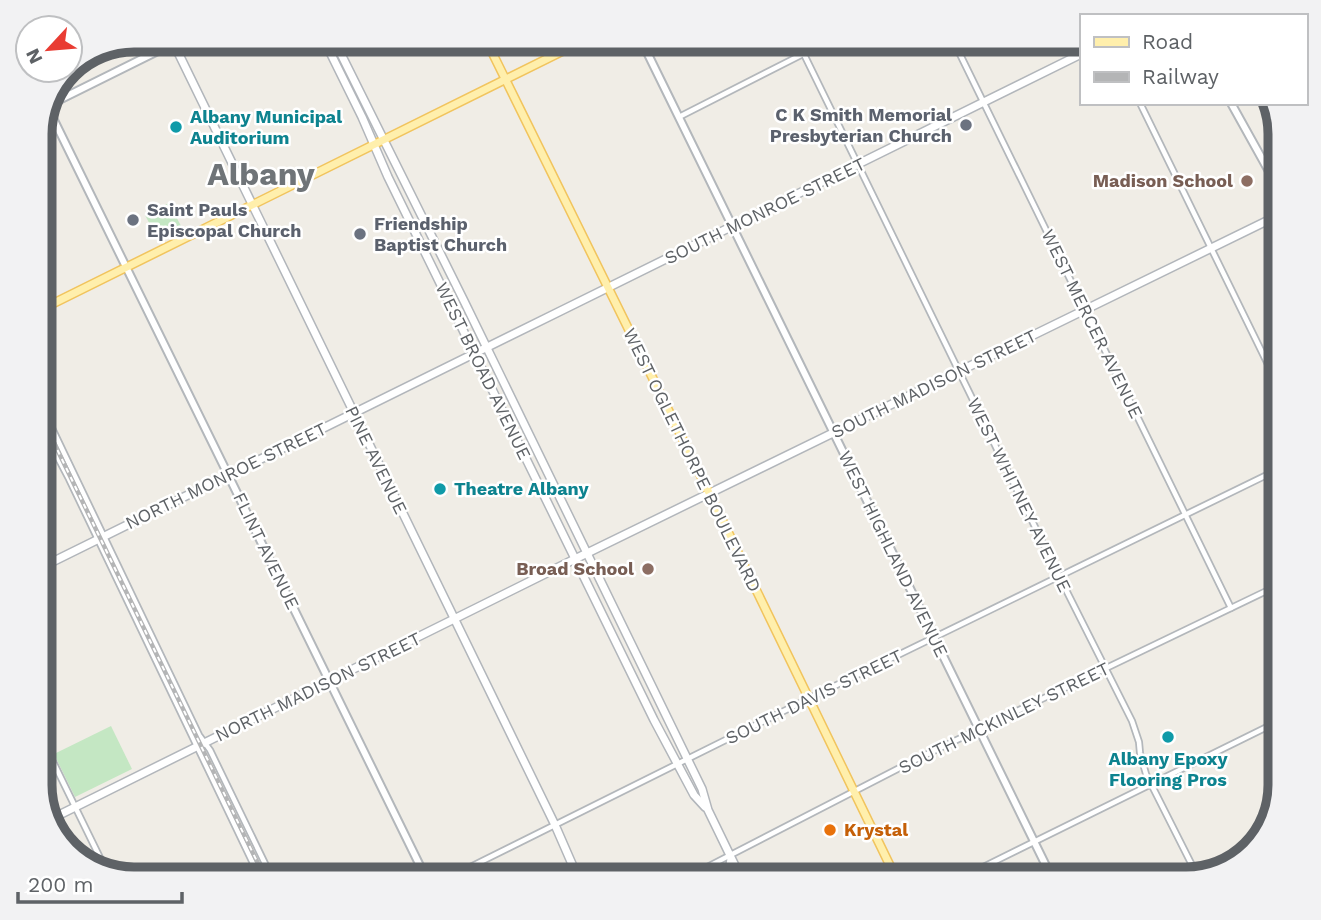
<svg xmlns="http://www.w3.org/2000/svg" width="1321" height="920" viewBox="0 0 1321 920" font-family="'Work Sans',sans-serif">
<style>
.green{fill:#c4e7c3}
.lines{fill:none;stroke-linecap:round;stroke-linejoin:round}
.minor-casing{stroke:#b3b7bb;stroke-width:8}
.tertiary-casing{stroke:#b3b7bb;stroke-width:10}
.secondary-casing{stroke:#b2b6bb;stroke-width:10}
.primary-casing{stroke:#f1c45e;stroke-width:10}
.minor{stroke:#fff;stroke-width:4.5}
.tertiary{stroke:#fff;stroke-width:6}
.secondary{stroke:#fff;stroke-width:7}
.primary{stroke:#ffefac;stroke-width:7}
.rail-casing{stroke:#b4b5b6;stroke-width:4.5}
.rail{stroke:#fff;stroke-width:2;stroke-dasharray:5;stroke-linecap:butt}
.worship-dot{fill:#6b7280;stroke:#fff;stroke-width:2.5}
.culture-dot{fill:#0f9aa8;stroke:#fff;stroke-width:2.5}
.education-dot{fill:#8d6e63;stroke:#fff;stroke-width:2.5}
.food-dot{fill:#e8710a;stroke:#fff;stroke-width:2.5}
.labels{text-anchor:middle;stroke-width:5;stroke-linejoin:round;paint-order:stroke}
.worship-label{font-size:18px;font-weight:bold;fill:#5b616d;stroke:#fff;text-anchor:start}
.culture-label{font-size:18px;font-weight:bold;fill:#0d838f;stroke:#fff;text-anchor:start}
.education-label{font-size:18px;font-weight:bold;fill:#785e54;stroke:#fff;text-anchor:end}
.street-label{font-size:18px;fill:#5e6266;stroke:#fff}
.food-label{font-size:18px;font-weight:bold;fill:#c56008;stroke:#fff;text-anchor:start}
.town-label{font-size:32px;font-weight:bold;fill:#6f7478;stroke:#fff}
.rim{fill:none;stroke:#5e6266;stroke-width:9}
</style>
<rect width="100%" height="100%" fill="#f0ede6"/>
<g class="green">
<path d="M169 203 181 226 157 238 145 215Z"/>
<path d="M111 726 132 769 75 797 54 754Z"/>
</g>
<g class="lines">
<g class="minor-casing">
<g id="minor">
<path d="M797 40 1059 576 1132 721 1139 742 1140 753 1146 774 1198 877"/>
<path d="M953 40 1231 608"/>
<path d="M1140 103 1281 391"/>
<path d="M679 117 803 54"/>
<path d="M40 403 199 735 210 750 273 880"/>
<path d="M40 424 69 479 261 880"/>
<path d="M40 735 107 872"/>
<path d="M971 873 1281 720"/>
<path d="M444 880 812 697 1281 468"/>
<path d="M682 880 915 760 1281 584"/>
<path d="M727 880 730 856"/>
</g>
</g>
<g class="tertiary-casing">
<g id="tertiary">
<path d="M641 40 1053 880"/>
<path d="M1231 103 1281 193"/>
<path d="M51 104 180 40"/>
<path d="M49 110 427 880"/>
</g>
</g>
<g class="secondary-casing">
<g id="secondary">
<path d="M172 40 555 825 579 880"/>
<path d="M324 40 362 117 388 177 654 720 694 795 705 807"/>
<path d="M334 40 464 301 702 789 708 810 742 880"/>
<path d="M40 568C387 396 734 226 1081 54"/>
<path d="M49 820 575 559 1281 214"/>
</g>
</g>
<g class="primary-casing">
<g id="primary">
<path d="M486 40 695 464 897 880"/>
<path d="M40 310 585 40"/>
</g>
</g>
<use href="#minor" class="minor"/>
<use href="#tertiary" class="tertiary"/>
<use href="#secondary" class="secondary"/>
<use href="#primary" class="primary"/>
<g class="rail-casing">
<path id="rail" d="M40 414 266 880"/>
</g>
<use href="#rail" class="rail"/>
</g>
<g class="worship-dot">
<circle cx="966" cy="125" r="7"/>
<circle cx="133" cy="220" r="7"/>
<circle cx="360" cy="234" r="7"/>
</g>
<g class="culture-dot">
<circle cx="176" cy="127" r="7"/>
<circle cx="440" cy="489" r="7"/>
<circle cx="1168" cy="737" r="7"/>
</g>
<g class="education-dot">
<circle cx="1247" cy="181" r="7"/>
<circle cx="648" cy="569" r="7"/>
</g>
<circle class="food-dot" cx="830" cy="830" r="7"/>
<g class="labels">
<g class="worship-label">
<text x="952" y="121" text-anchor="end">C K Smith Memorial<tspan x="952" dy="21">Presbyterian Church</tspan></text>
<text x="147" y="216">Saint Pauls<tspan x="147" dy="21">Episcopal Church</tspan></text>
<text x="374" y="230">Friendship<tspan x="374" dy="21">Baptist Church</tspan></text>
</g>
<g class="culture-label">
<text x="190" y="123">Albany Municipal<tspan x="190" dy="21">Auditorium</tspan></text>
<text x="454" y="495">Theatre Albany</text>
<text x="1168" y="765" text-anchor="middle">Albany Epoxy<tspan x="1168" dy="21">Flooring Pros</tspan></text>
</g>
<g class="education-label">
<text x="1233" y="187">Madison School</text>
<text x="634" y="575">Broad School</text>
</g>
<g class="street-label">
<text transform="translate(765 211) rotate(-26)" y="6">SOUTH MONROE STREET</text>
<text transform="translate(1092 324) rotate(64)" y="6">WEST MERCER AVENUE</text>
<text transform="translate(483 371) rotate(64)" y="6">WEST BROAD AVENUE</text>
<text transform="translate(934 384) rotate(-26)" y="6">SOUTH MADISON STREET</text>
<text transform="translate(376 460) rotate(64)" y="6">PINE AVENUE</text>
<text transform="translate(692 460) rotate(64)" y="6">WEST OGLETHORPE BOULEVARD</text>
<text transform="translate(226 476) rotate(-26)" y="6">NORTH MONROE STREET</text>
<text transform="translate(1019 495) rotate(64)" y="6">WEST WHITNEY AVENUE</text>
<text transform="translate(266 551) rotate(64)" y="6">FLINT AVENUE</text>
<text transform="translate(893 554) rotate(64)" y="6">WEST HIGHLAND AVENUE</text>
<text transform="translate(318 687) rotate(-26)" y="6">NORTH MADISON STREET</text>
<text transform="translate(814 697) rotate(-26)" y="6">SOUTH DAVIS STREET</text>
<text transform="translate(1004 718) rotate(-26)" y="6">SOUTH MCKINLEY STREET</text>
</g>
<g class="food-label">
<text x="844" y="836">Krystal</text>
</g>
<g class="town-label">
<text x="261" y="185">Albany</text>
</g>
</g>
<path d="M0 0H1321V920H0ZM134 52H1186A82 82 0 0 1 1268 134V785A82 82 0 0 1 1186 867H134A82 82 0 0 1 52 785V134A82 82 0 0 1 134 52Z" fill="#f2f2f3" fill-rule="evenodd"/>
<path class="rim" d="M134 52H1186A82 82 0 0 1 1268 134V785A82 82 0 0 1 1186 867H134A82 82 0 0 1 52 785V134A82 82 0 0 1 134 52Z"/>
<rect x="1080" y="14" width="228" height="91" fill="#ffffff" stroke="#bfc0c2" stroke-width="2"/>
<rect x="1094" y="37" width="35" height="10" fill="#ffefac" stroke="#bfc0c2" stroke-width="2"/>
<text x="1142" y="49" font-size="21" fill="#5e6266">Road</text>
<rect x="1094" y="72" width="35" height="10" fill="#b4b5b6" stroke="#bfc0c2" stroke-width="2"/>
<text x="1142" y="84" font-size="21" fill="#5e6266">Railway</text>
<g transform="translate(49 49) rotate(244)"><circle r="33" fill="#ffffff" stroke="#bfc0c2" stroke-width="2"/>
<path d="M0-5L12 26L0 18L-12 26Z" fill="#e93c33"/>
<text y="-10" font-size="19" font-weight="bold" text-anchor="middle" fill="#5e6266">N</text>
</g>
<path d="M18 892v10h164v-10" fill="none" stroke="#5e6266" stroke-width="3.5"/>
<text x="28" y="892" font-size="21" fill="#5e6266" stroke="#ffffff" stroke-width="5" paint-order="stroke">200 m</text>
</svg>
